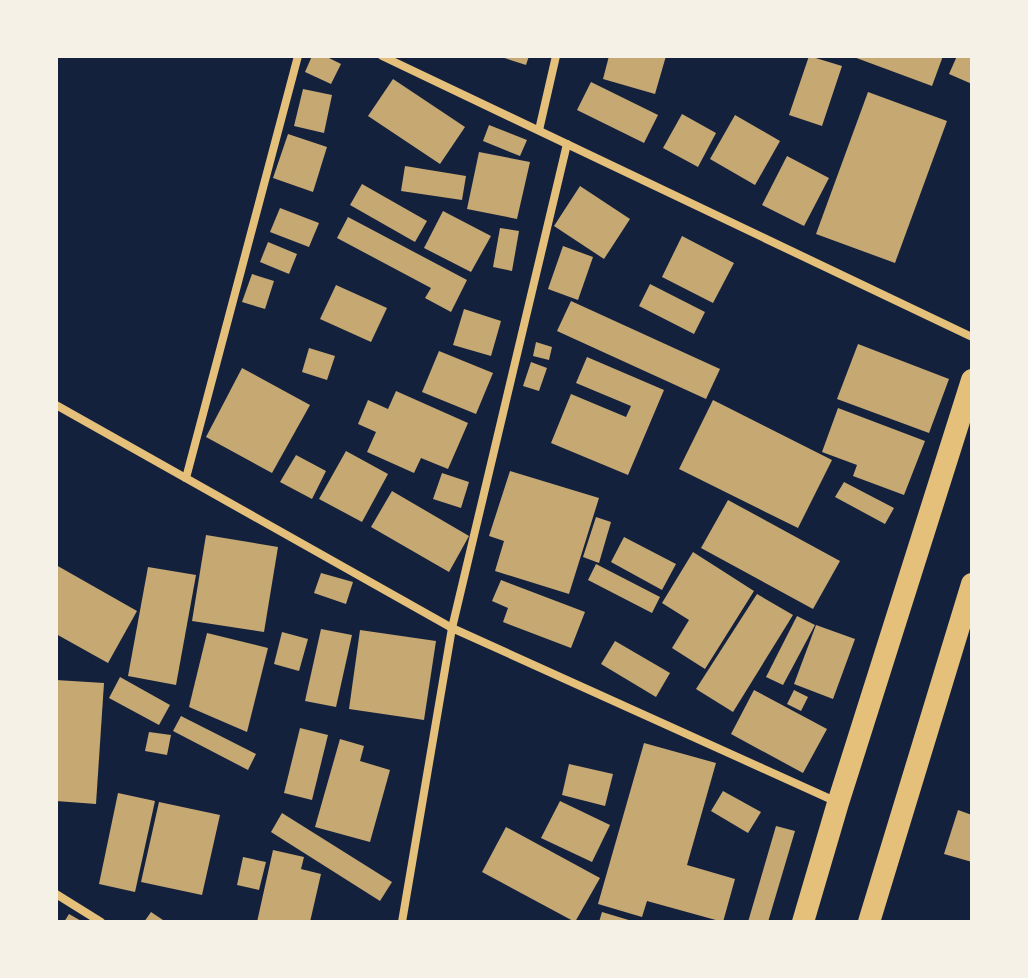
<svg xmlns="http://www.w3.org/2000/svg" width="1028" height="978" viewBox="0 0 1028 978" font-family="'Source Sans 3',sans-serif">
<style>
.building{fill:#c6a872}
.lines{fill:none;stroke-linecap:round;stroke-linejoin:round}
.minor{stroke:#e5c07b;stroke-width:8}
.trunk{stroke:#e5c07b;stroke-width:22}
</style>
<rect width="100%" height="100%" fill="#14213d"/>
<g class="building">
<path d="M312 56H325L341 64 331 84 305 72Z"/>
<path d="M498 56H529L526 65Z"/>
<path d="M609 56H666L655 94 603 79Z"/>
<path d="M809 56 842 66 822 126 789 115Z"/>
<path d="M851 56H943L932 86Z"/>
<path d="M957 56H972V84L949 74Z"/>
<path d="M393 79 465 127 440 164 368 116Z"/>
<path d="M591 82 658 115 644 143 577 110Z"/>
<path d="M303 89 332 95 324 133 294 126Z"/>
<path d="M868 92 947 121 895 263 816 234Z"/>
<path d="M682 114 716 133 698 167 663 148Z"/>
<path d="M735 115 780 141 755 185 710 159Z"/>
<path d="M489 125 527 140 520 156 483 141Z"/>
<path d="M288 134 327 147 313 192 273 178Z"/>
<path d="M479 152 530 162 517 219 467 209Z"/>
<path d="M787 156 829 178 804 226 762 205Z"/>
<path d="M405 166 466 176 462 200 401 191Z"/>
<path d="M362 184 427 221 415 242 350 205Z"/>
<path d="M580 186 630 219 604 259 554 226Z"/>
<path d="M280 208 319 223 309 247 270 232Z"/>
<path d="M443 211 491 236 471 272 424 248Z"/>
<path d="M348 217 467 280 451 312 425 298 431 288 337 238Z"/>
<path d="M500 228 519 231 512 271 493 267Z"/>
<path d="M682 236 734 263 713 303 662 277Z"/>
<path d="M268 242 297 254 289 274 260 262Z"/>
<path d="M563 246 593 257 578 300 548 289Z"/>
<path d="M252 274 274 281 265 309 242 302Z"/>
<path d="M650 284 705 312 694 334 639 306Z"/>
<path d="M336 285 387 308 371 342 320 319Z"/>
<path d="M571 301 720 369 706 399 557 331Z"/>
<path d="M464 309 501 321 491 356 453 345Z"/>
<path d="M536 342 552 347 549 360 533 356Z"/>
<path d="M858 344 949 379 929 433 837 399Z"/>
<path d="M309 348 335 356 327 380 302 372Z"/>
<path d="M439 351 493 373 476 414 422 392Z"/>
<path d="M587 357 664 390 628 475 551 443 571 394 626 417 631 406 576 383Z"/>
<path d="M531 362 547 368 539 391 523 386Z"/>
<path d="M242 368 310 405 272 473 206 437Z"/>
<path d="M396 391 468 423 448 469 421 458 414 473 367 452 376 432 358 424 368 400 388 409Z"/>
<path d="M713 400 832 460 798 528 679 469Z"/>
<path d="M838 408 925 441 904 495 853 476 857 465 822 452Z"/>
<path d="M346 451 388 474 362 522 319 499Z"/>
<path d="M296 455 326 471 312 499 280 482Z"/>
<path d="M510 471 599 498 569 594 495 571 504 541 489 536Z"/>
<path d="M442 473 469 482 461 508 433 499Z"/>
<path d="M844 482 894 508 885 524 835 497Z"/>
<path d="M392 491 469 536 449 572 371 527Z"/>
<path d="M728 500 840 561 813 609 701 548Z"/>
<path d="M596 517 611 522 599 563 583 557Z"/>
<path d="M206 535 278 547 264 632 192 621Z"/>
<path d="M624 537 676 564 662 590 611 562Z"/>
<path d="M693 552 754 591 705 669 672 648 689 620 662 603Z"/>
<path d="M596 564 660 597 652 613 588 580Z"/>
<path d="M56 565 137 611 108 663 56 634Z"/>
<path d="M148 567 196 575 176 685 128 676Z"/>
<path d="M321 573 353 582 346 604 314 593Z"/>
<path d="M501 580 585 612 571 648 503 622 508 608 492 601Z"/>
<path d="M757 594 793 615 733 712 696 689Z"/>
<path d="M797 616 815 625 783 685 766 677Z"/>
<path d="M816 625 855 639 833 699 794 684Z"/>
<path d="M321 629 352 635 336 707 305 701Z"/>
<path d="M360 630 436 641 424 720 349 709Z"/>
<path d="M282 632 308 639 299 671 274 664Z"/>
<path d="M207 633 268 648 247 732 189 707Z"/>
<path d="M615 641 670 673 656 697 601 664Z"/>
<path d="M120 677 170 705 159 725 109 698Z"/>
<path d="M56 680 104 683 96 804 56 801Z"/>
<path d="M754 690 827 729 803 773 731 734Z"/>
<path d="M794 690 808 697 801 711 787 704Z"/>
<path d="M181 716 256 754 248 770 173 731Z"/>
<path d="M300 728 328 735 312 800 284 793Z"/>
<path d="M149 732 171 735 167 755 145 751Z"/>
<path d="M340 739 364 746 360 761 390 770 370 842 315 827Z"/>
<path d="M644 743 716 763 687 865 735 879 723 922 647 901 642 917 598 904Z"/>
<path d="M569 764 613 774 605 806 562 795Z"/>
<path d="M723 791 761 812 748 833 711 811Z"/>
<path d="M118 793 155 801 135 892 99 884Z"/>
<path d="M560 801 610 825 592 862 541 838Z"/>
<path d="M159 802 220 815 202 895 141 882Z"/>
<path d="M958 810 972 815V862L944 854Z"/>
<path d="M282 813 392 882 380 901 271 832Z"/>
<path d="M776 826 795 831 768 922H748Z"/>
<path d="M506 827 600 878 575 922 482 872Z"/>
<path d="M273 850 304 857 301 869 321 874 310 922H257Z"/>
<path d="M243 857 266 862 259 890 237 885Z"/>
<path d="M151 912 166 922H144Z"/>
<path d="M602 912 632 921V922H599Z"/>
<path d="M69 914 83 922H64Z"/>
</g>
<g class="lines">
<g class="minor">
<path d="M382 56 972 337"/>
<path d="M539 130 556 56"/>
<path d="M56 405 452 628 837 802"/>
<path d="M186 478 298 56"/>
<path d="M56 894 101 922"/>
<path d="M402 922 452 628 567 144"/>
</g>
<g class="trunk">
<path d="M803 922 838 803 972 380"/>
<path d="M869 922 972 584"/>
</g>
</g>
<rect width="1028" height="978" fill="none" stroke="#f6f1e7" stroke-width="116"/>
</svg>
